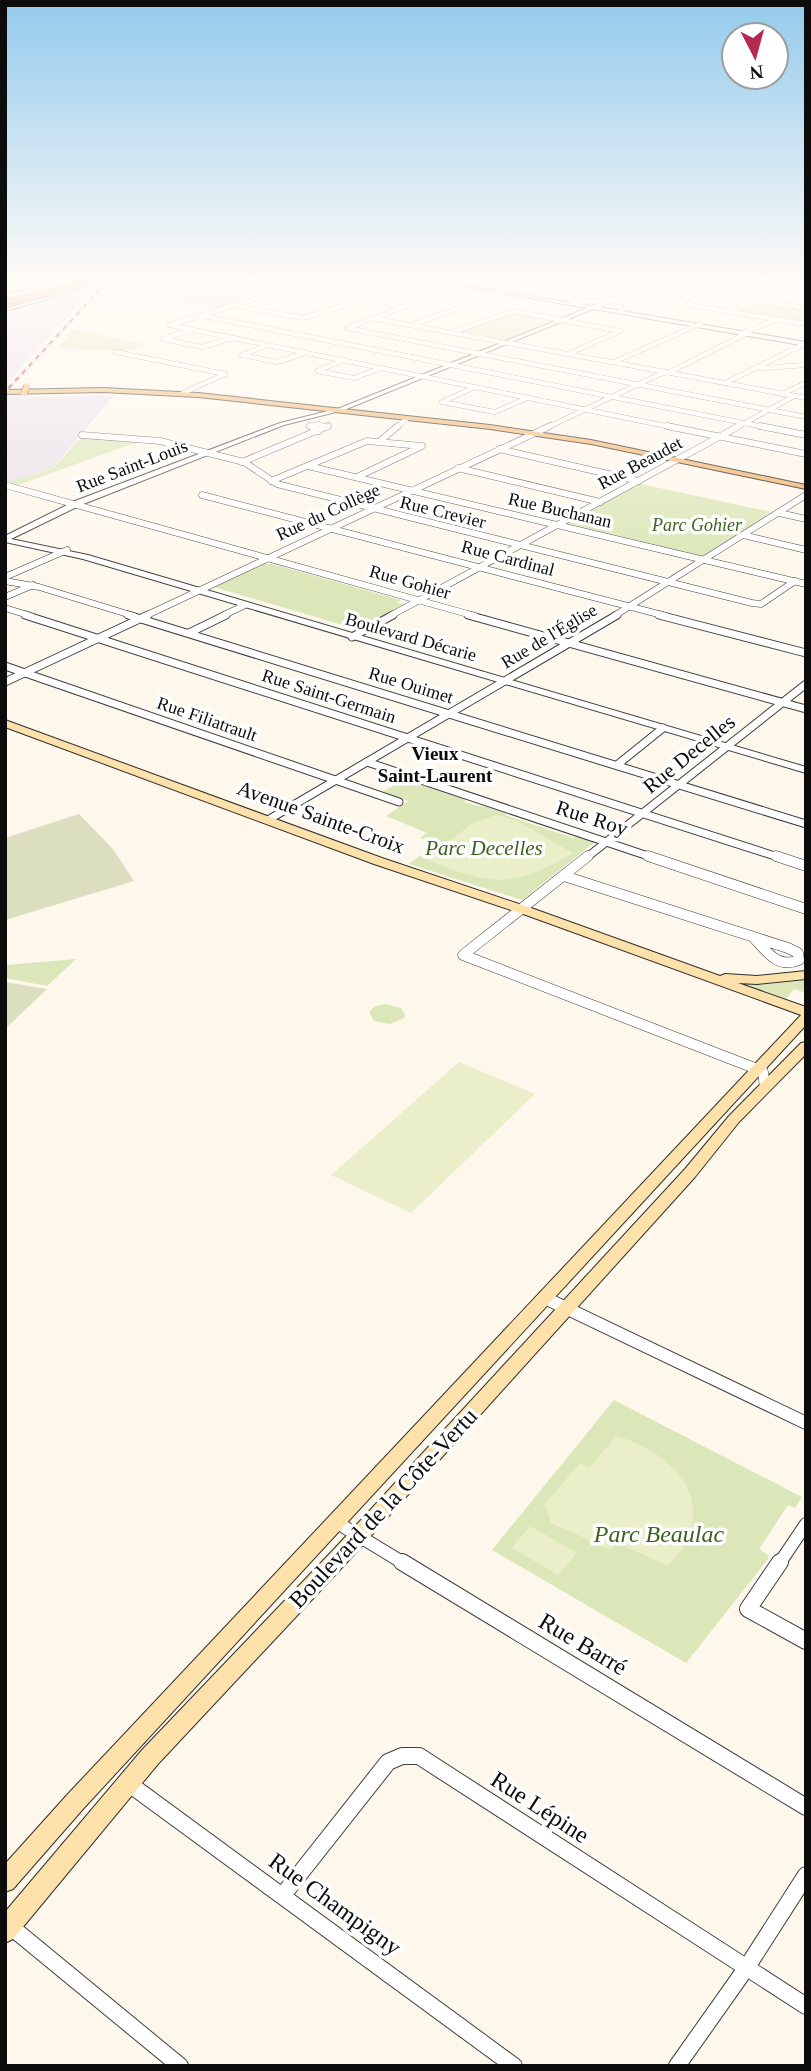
<svg xmlns="http://www.w3.org/2000/svg" width="811" height="2071" viewBox="0 0 811 2071" font-family="'Times New Roman',serif">
<style>
.industrial{fill:#e8e1eb}
.green{fill:#dbe7b8}
.cemetery{fill:#dbdfbf}
.pitch{fill:#eaefc9}
.lines{fill:none;stroke-linecap:round;stroke-linejoin:round}
.minor-far5-casing{stroke:#3f3f3f;stroke-width:5}
.minor-far4-casing{stroke:#3f3f3f;stroke-width:7}
.minor-far3-casing{stroke:#3f3f3f;stroke-width:9}
.minor-far2-casing{stroke:#3f3f3f;stroke-width:11}
.minor-far1-casing{stroke:#3f3f3f;stroke-width:14}
.minor-casing{stroke:#3f3f3f;stroke-width:18}
.tertiary-casing{stroke:#3f3f3f;stroke-width:2}
.secondary-casing{stroke:#2e2e2e;stroke-width:2}
.primary-casing{stroke:#1d1d1d;stroke-width:2}
.minor-far5{stroke:#fff;stroke-width:4.5}
.minor-far4{stroke:#fff;stroke-width:6}
.minor-far3{stroke:#fff;stroke-width:7}
.minor-far2{stroke:#fff;stroke-width:10}
.minor-far1{stroke:#fff;stroke-width:12}
.minor{stroke:#fff;stroke-width:16}
.tertiary{fill:#fff;fill-rule:evenodd}
.secondary{fill:#fce1aa;fill-rule:evenodd}
.primary{fill:#f3b367;fill-rule:evenodd}
.rail-casing{stroke:#b72a4f;stroke-width:2.5}
.rail{stroke:#fff;stroke-width:2;stroke-dasharray:5;stroke-linecap:butt}
.secondary-bridge-casing{stroke:#2e2e2e;stroke-width:7;stroke-linecap:butt}
.primary-bridge-casing{stroke:#1d1d1d;stroke-width:7;stroke-linecap:butt}
.motorway-bridge-casing{stroke:#1d1d1d;stroke-width:9;stroke-linecap:butt}
.secondary-bridge{stroke:#fce1aa;stroke-width:6}
.primary-bridge{stroke:#f3b367;stroke-width:6}
.motorway-bridge{stroke:#ef7e5a;stroke-width:8}
.labels{text-anchor:middle;stroke-width:7;stroke-linejoin:round;paint-order:stroke}
.far-street-label{font-size:18px;fill:#0c0c0c;stroke:#fff}
.far-park-label{font-size:18px;font-style:italic;fill:#3b611f;stroke:#fff}
.far-neighbourhood-label{font-size:19px;font-weight:bold;fill:#0c0c0c;stroke:#fff}
.street-label{font-size:21px;fill:#0c0c0c;stroke:#fff}
.park-label{font-size:21px;font-style:italic;fill:#3b611f;stroke:#fff}
.near-street-label{font-size:24px;fill:#0c0c0c;stroke:#fff}
.near-park-label{font-size:24px;font-style:italic;fill:#3b611f;stroke:#fff}
</style>
<rect width="100%" height="100%" fill="#fef7ec"/>
<g class="industrial">
<path d="M114 280H339L364 284 334 293 284 288 215 309 151 296 97 299Z"/>
<path d="M99 284 51 335 5 385V310Z"/>
<path d="M12 393 28 397 114 395 53 468 5 483V400Z"/>
</g>
<g class="green">
<path d="M758 302 806 309V323L734 311Z"/>
<path d="M510 313 556 320 505 340 459 332Z"/>
<path d="M73 329 148 345 127 351 59 348Z"/>
<path d="M81 437 143 440 18 485 8 482 54 468Z"/>
<path d="M641 484 771 512 702 556 565 523Z"/>
<path d="M262 564H272L401 600 397 603 406 604 360 629H356L214 587Z"/>
<path d="M406 779 467 799 464 802C479 807 493 807 508 812L505 815 574 838 578 835 596 841 522 900 409 864 436 844 420 838 427 833 386 816 408 801 382 792Z"/>
<path d="M76 959 47 986 5 978V965Z"/>
<path d="M806 980V993L794 989 786 999 744 984H769Z"/>
<path d="M386 1004 401 1008 405 1014 404 1018 390 1024 374 1021 369 1012 375 1006Z"/>
<path d="M614 1400 802 1497 795 1508 788 1505 759 1549 768 1555 769 1558 686 1663 492 1550Z"/>
</g>
<g class="cemetery">
<path d="M79 814 113 849 134 881 5 920V838Z"/>
<path d="M5 982 47 989 5 1029Z"/>
</g>
<g class="pitch">
<path d="M514 314 555 320 530 330 486 323Z"/>
<path d="M496 815 517 821 573 853C513 889 490 886 426 859L473 823Z"/>
<path d="M459 1062 535 1094 411 1213 331 1175Z"/>
<path d="M616 1436C680 1454 723 1509 668 1566L616 1542 611 1550 551 1523 545 1504 580 1463 589 1468Z"/>
<path d="M530 1526 577 1553 558 1575 512 1548Z"/>
</g>
<g class="lines">
<g class="minor-far5-casing">
<g id="minor-far5">
<path d="M249 280 402 307"/>
<path d="M541 280 577 287 603 280"/>
<path d="M636 280 703 290"/>
<path d="M745 286 806 291"/>
<path d="M340 294 384 280"/>
<path d="M573 302 612 300 622 310"/>
<path d="M676 303 806 324"/>
<path d="M676 303 703 290 737 286 754 280"/>
<path d="M233 305 303 318 359 301"/>
<path d="M597 306 662 280"/>
<path d="M728 311 757 301 806 308"/>
<path d="M199 315 769 428"/>
<path d="M372 318 806 398"/>
<path d="M415 324 506 290"/>
<path d="M169 325 676 428"/>
<path d="M169 325 289 289"/>
<path d="M347 328 806 417"/>
<path d="M347 328 467 284"/>
<path d="M190 330 163 339 202 347 232 338"/>
<path d="M454 332 513 311 620 331 568 354"/>
<path d="M743 333 775 320"/>
<path d="M268 345 242 355 277 362 302 354"/>
<path d="M116 352 225 374 181 394"/>
<path d="M342 361 317 371 354 378 381 368"/>
<path d="M614 362 700 324"/>
<path d="M761 368 806 365"/>
<path d="M725 383 806 343"/>
<path d="M475 387 442 402 495 412 527 398"/>
<path d="M782 394 806 383"/>
<path d="M313 428 310 426 319 424 327 428"/>
<path d="M396 428 406 419"/>
<path d="M546 428 660 374 672 371 749 332"/>
<path d="M736 428 794 396"/>
</g>
</g>
<g class="minor-far4-casing">
<g id="minor-far4">
<path d="M310 426 319 431"/>
<path d="M667 426 806 454"/>
<path d="M760 426 806 435"/>
<path d="M82 435 160 441 244 462 277 484 752 603 761 604 795 581"/>
<path d="M381 440 398 426"/>
<path d="M499 449 639 481"/>
<path d="M242 462 328 426"/>
<path d="M308 466 806 584"/>
<path d="M458 468 600 502"/>
<path d="M271 481 367 441 422 446 357 477"/>
<path d="M5 485 475 616"/>
<path d="M202 495 666 616"/>
<path d="M779 513 806 519"/>
<path d="M743 535 806 550"/>
<path d="M5 577 67 550"/>
<path d="M5 581 39 587 134 616"/>
<path d="M5 597 33 585"/>
<path d="M5 608 31 616"/>
<path d="M145 616 550 426"/>
<path d="M222 616 245 605"/>
<path d="M390 616 739 426"/>
<path d="M614 616 806 495"/>
</g>
</g>
<g class="minor-far3-casing">
<g id="minor-far3">
<path d="M25 615 781 858"/>
<path d="M128 615 806 824"/>
<path d="M468 615 806 709"/>
<path d="M659 615 806 653"/>
<path d="M189 633 226 615"/>
<path d="M352 637 393 615"/>
<path d="M5 666 399 802"/>
<path d="M5 682 148 615"/>
<path d="M367 762 654 858"/>
<path d="M617 765 663 728"/>
<path d="M268 820 617 615"/>
<path d="M586 858 806 684"/>
</g>
</g>
<g class="minor-far2-casing">
<g id="minor-far2">
<path d="M588 856 463 955 757 1069 763 1072 765 1087"/>
<path d="M648 856 806 909"/>
<path d="M776 856 806 866"/>
<path d="M564 876 788 948 798 953 799 960C778 969 767 952 754 938"/>
</g>
</g>
<g class="minor-far1-casing">
<g id="minor-far1">
<path d="M545 1298 806 1423"/>
<path d="M336 1522 405 1564"/>
<path d="M779 1564 806 1524"/>
</g>
</g>
<g class="minor-casing">
<g id="minor">
<path d="M402 1562 806 1807"/>
<path d="M780 1562 748 1609 806 1641"/>
<path d="M128 1783 514 2066"/>
<path d="M283 1895 388 1762 402 1756H419L806 2006"/>
<path d="M10 1926 180 2066"/>
<path d="M677 2066 747 1967 806 1875"/>
</g>
</g>
<g class="tertiary-casing">
<g id="tertiary">
<path d="M95 280H101L95 285 5 311V307L91 283Z"/>
<path d="M428 280 592 306 597 304 599 307 806 342V346L593 309 344 410 284 425 81 505 11 539 88 555 806 767V773L83 559 5 542V536L75 501 280 423 340 408 587 308Z"/>
<path d="M32 287 34 290 5 297V294Z"/>
</g>
</g>
<g class="secondary-casing">
<g id="secondary">
<path d="M96 280H105L97 283 94 281Z"/>
<path d="M20 294V296L5 300V296Z"/>
<path d="M5 720 382 858 534 909 720 976 725 974 757 976 806 971V979L757 984 738 983 806 1007V1025L83 1809 13 1889 5 1892V1864L67 1795 801 1015 526 915 374 864 5 727Z"/>
<path d="M806 1042V1054L739 1122 695 1177 350 1559 158 1764 13 1939 5 1943V1912L142 1750 336 1547 685 1169 729 1116 801 1043Z"/>
</g>
</g>
<g class="primary-casing">
<path id="primary" d="M103 388 198 393 490 425 591 440 806 485V489L591 444 490 429 198 397 103 392 5 394V390Z"/>
</g>
<use href="#minor-far5" class="minor-far5"/>
<use href="#minor-far4" class="minor-far4"/>
<use href="#minor-far3" class="minor-far3"/>
<use href="#minor-far2" class="minor-far2"/>
<use href="#minor-far1" class="minor-far1"/>
<use href="#minor" class="minor"/>
<use href="#tertiary" class="tertiary"/>
<use href="#secondary" class="secondary"/>
<use href="#primary" class="primary"/>
<g class="rail-casing">
<path id="rail" d="M5 392 109 280"/>
</g>
<use href="#rail" class="rail"/>
<g class="secondary-bridge-casing">
<path id="secondary-bridge" d="M18 295 74 280"/>
</g>
<g class="primary-bridge-casing">
<path id="primary-bridge" d="M24 393 27 386"/>
</g>
<g class="motorway-bridge-casing">
<path id="motorway-bridge" d="M5 304 92 280"/>
</g>
<use href="#secondary-bridge" class="secondary-bridge"/>
<use href="#primary-bridge" class="primary-bridge"/>
<use href="#motorway-bridge" class="motorway-bridge"/>
</g>
<linearGradient id="sky" x2="0" y2="1"><stop stop-color="#93caed"/><stop offset="0.49" stop-color="#fffbf6"/><stop offset="1" stop-color="#fffbf6" stop-opacity="0"/></linearGradient>
<rect width="811" height="570" fill="url(#sky)"/>
<g class="labels">
<g class="far-street-label">
<text transform="translate(640 463) rotate(-28)" y="6">Rue Beaudet</text>
<text transform="translate(132 466) rotate(-21)" y="6">Rue Saint-Louis</text>
<text transform="translate(560 510) rotate(13)" y="6">Rue Buchanan</text>
<text transform="translate(328 512) rotate(-25)" y="6">Rue du Collège</text>
<text transform="translate(443 512) rotate(14)" y="6">Rue Crevier</text>
<text transform="translate(508 558) rotate(15)" y="6">Rue Cardinal</text>
<text transform="translate(410 582) rotate(16)" y="6">Rue Gohier</text>
<text transform="translate(549 636) rotate(-31)" y="6">Rue de l'Église</text>
<text transform="translate(411 637) rotate(16)" y="6">Boulevard Décarie</text>
<text transform="translate(411 685) rotate(17)" y="6">Rue Ouimet</text>
<text transform="translate(329 696) rotate(18)" y="6">Rue Saint-Germain</text>
<text transform="translate(207 719) rotate(19)" y="6">Rue Filiatrault</text>
</g>
<g class="far-park-label">
<text x="697" y="531">Parc Gohier</text>
</g>
<g class="far-neighbourhood-label">
<text x="435" y="760">Vieux<tspan x="435" dy="22">Saint-Laurent</tspan></text>
</g>
<g class="street-label">
<text transform="translate(689 754) rotate(-39)" y="7">Rue Decelles</text>
<text transform="translate(321 817) rotate(20)" y="7">Avenue Sainte-Croix</text>
<text transform="translate(592 818) rotate(18)" y="7">Rue Roy</text>
</g>
<g class="park-label">
<text x="484" y="855">Parc Decelles</text>
</g>
<g class="near-street-label">
<text transform="translate(383 1508) rotate(-47)" y="8">Boulevard de la Côte-Vertu</text>
<text transform="translate(583 1644) rotate(31)" y="8">Rue Barré</text>
<text transform="translate(540 1807) rotate(33)" y="8">Rue Lépine</text>
<text transform="translate(335 1904) rotate(36)" y="8">Rue Champigny</text>
</g>
<g class="near-park-label">
<text x="659" y="1542">Parc Beaulac</text>
</g>
</g>
<rect width="811" height="2071" fill="none" stroke="#0c0c0c" stroke-width="14"/>
<g transform="translate(755 56) rotate(174)"><circle r="33" fill="#ffffff" stroke="#9e9e9e" stroke-width="2"/>
<path d="M0-5L12 26L0 18L-12 26Z" fill="#b72a4f"/>
<text y="-10" font-size="19" font-weight="bold" text-anchor="middle" fill="#0c0c0c">N</text>
</g>
</svg>
